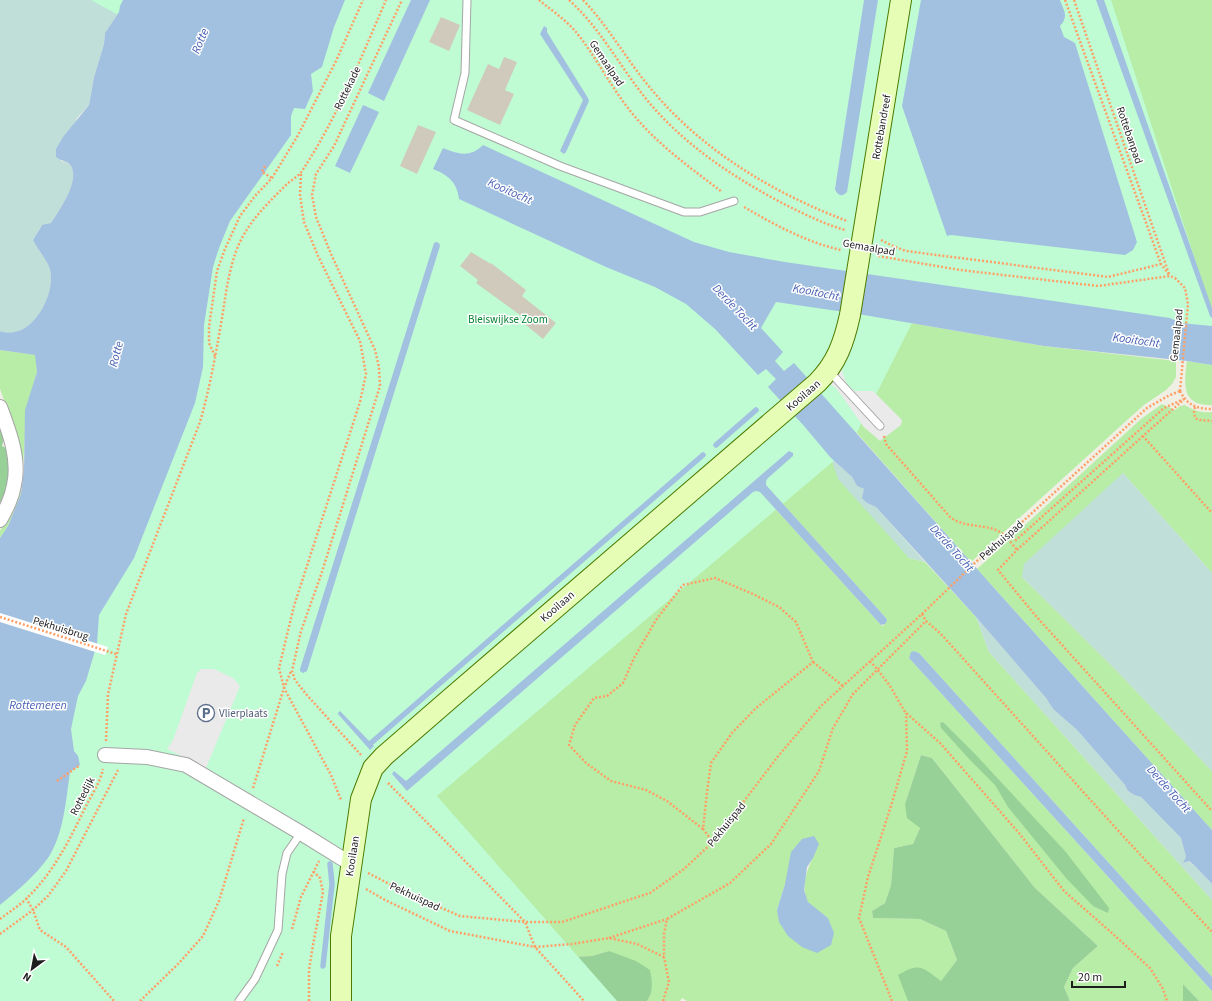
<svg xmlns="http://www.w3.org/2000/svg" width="1212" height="1001" viewBox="0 0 1212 1001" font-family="'Source Sans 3',sans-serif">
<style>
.grass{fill:#b7eda7;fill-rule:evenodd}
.forest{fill:#98d197}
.wetland{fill:#c0dfd9}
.park{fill:#bffcd4}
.parking{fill:#eaeaea}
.water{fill:#a2c1e0}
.pier{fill:#fff}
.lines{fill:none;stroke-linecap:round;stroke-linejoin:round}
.stream{stroke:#a2c1e0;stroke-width:5.5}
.building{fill:#d0cabd}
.lane-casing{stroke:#a5a5a5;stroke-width:9}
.street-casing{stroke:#a5a5a5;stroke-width:16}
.secondary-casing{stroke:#4c7b00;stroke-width:22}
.path{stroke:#ff9f66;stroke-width:2.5;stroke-dasharray:2 2;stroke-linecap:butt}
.lane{stroke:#fff;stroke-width:7}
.street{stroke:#fff;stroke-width:14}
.secondary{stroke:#e6fdb5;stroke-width:20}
.labels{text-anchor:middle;stroke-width:3;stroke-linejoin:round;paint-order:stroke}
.street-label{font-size:11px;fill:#1e1e1e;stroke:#fff}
.park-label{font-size:11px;fill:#068332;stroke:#fff}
.service-label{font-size:11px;fill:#4e5e75;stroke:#fff;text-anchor:start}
.water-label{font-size:12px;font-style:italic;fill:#465fb3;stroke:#fff}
</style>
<rect width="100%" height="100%" fill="#f0efe4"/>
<g class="grass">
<path d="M1060 0H1212V326Z"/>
<path d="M858 314 1044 346 1176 361V377L1172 384 1166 390 1144 405 1126 421 971 562 819 390 854 414 864 427 880 440 873 391Z"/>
<path d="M0 350 36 355 37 372 32 390 25 437 21 494 8 526 0 538V531L12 510 21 472 17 435 0 389Z"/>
<path d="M1187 361 1212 365V405C1181 406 1184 384 1187 361Z"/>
<path d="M1162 404 1175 410 1180 406 1185 405C1194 411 1201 413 1212 412V573L1123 473 1022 577 1115 669 1212 771V830L977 569 1141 419Z"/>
<path d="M804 426 909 558 925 562 976 617 989 652 1212 900V977L919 653 914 651 910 655 909 658 1212 991V1001H1199L1183 984V1001H1070L1064 987 1073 968 1098 946 1035 888 932 758 921 755 905 804 920 828 913 844 894 848 891 885 885 903 872 911 873 918 920 919 946 931 957 960 941 981 908 998V1001H687L682 998 680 1001H647L650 996 609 951 592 956 550 958 410 789 760 492 881 625 883 626 887 621 886 618 766 485ZM813 858C807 868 800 891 808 902 813 908 822 913 828 918L777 910 785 884Z"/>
</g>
<g class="forest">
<path d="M0 421 5 434 2 446 8 449 11 463 4 502 0 501Z"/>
<path d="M943 722 976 755 1065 851 1109 908 1108 913 1093 906 1066 878 1008 807 995 785 970 760 941 728 940 723Z"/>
<path d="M921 755 932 758 1035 888 1098 946 1073 968 1064 987 1070 1001H908L898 975C920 962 922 967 941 981L957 960 946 931 920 919 873 918 872 911 885 903 891 885 894 848 913 844 920 828 907 818 905 804Z"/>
<path d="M609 951 636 961 650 970C652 981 654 991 647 1001H589L549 958 592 956Z"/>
<path d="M1183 984 1199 1001H1183Z"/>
</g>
<g class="wetland">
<path d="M0 0H98L119 12 105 33 104 44 94 77 89 105 77 118 61 161C90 165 60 210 51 223L41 226 33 240C37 249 48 261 50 270 56 295 31 343 0 331Z"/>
<path d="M831 458 852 477 857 486 864 489 867 503 876 507 925 562 909 558 838 479Z"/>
<path d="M1123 473 1212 573V771L1115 669 1022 577 1024 564Z"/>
<path d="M976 617 1046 698 1053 709 1077 730 1125 785C1127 793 1133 795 1141 797L1181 838 1186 857 1184 863 1188 861 1195 866 1212 884V900L989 652Z"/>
</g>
<g class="park">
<path d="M91 0H148L133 23Z"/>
<path d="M310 0H1111L1212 312V339L920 307 849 448 437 796 617 1001H0V869L191 243Z"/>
</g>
<g class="parking">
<path d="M842 364V372L848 386 855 391H873L902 420 901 425 880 441 864 427 836 388 830 384H826Z"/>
<path d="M201 669H214L233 678 240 686 206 768 167 749 173 740 197 673Z"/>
</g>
<g class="water">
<path d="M123 0H345L334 27 322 67 311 74 313 91 305 109 294 108 291 116V135L230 221 219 248 213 267 204 325 203 367 195 403 134 558 99 615 97 644 86 681 78 696 71 729 74 751 78 756 80 765 70 772C66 799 64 834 48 858 35 876 17 891 0 905V538L8 526 21 494 24 469 25 410 37 372 35 355 0 350V331C31 342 56 295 50 270 48 261 37 249 33 240L42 225 51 223C59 211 80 181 71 166 68 161 61 161 56 157V149L63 137 89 105 94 77 104 44 105 33 119 12 120 6Z"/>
<path d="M411 0H430L384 101 368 93Z"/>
<path d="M864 0H878L847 192C843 197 837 196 835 189Z"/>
<path d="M921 0H1060C1064 11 1069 16 1060 26L1064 37 1075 43 1137 242 1133 250 1125 255 951 235 947 236 902 106Z"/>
<path d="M1096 0H1104L1212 308V318L1210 316Z"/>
<path d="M544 26 547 28V32L588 98 589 101 566 152 564 154 560 151 583 100 540 34Z"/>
<path d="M363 105 379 112 350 173 335 166Z"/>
<path d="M483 145 694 242 729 252 785 262 1170 318 1181 323 1212 326V365L1187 361 1044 346 858 314 776 302 761 328 783 352 775 361 784 371 794 363 995 589 1212 830V884L1195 866 1189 861 1183 863 1186 857 1181 838 1141 797C1134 795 1127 793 1125 785L1077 730 1053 709 1046 698 976 617 876 507 867 503 862 498 864 489 857 486 852 477 831 458 804 426 768 387 776 379 766 369 758 375 715 329 686 304 655 287 606 267 459 199C457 182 448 175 433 169L443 148C458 154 470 158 483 145Z"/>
<path d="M436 242 439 243 440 246 307 671 303 673 300 671V669L434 243Z"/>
<path d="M789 451 793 453V456L768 478 766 481V485L886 618 887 621 885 624 881 625 760 492 756 491 753 492 407 791 392 774 394 771 406 781Z"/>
<path d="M914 651 919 653 1212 977V991L909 658 911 652Z"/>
<path d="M340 711 374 746 370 750 338 714V713Z"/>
<path d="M814 836 819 844 813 858 807 867 804 890 808 902 828 918 834 933 831 945 817 953 802 947 788 936 779 922 777 910 785 884 791 852 802 839Z"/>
</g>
<path class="pier" d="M0 613 108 647 105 655 0 622Z"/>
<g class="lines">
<g class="stream">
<path d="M716 445 756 410"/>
<path d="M371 743 703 455"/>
<path d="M323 966 332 884 330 864"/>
</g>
</g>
<g class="building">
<path d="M441 17 460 25 449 51 429 42Z"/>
<path d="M504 57 517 62 505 90 514 94 500 125 467 110 488 64 499 69Z"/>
<path d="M418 125 436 132 417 174 400 166Z"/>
<path d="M471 252 491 264V263L526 290 522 296 556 323 543 339 521 321 524 318 476 283 478 280 460 266Z"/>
</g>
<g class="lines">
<g class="lane-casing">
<g id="lane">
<path d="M467 0 465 73 454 120 560 166 684 212H700L734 201"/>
<path d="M829 371 880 426"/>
<path d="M239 1001 255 979 278 930 282 874 287 853 301 833"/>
</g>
</g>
<g class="street-casing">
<g id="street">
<path d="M0 407C9 431 20 459 14 485 12 498 6 509 0 520"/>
<path d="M105 755 147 757 186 765 301 833 351 864"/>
</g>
</g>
<g class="secondary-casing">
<path id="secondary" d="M341 1001V936L361 799 373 768 384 756 452 697 817 383C837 363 844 342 850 315L901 0"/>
</g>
<g class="path">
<path d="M539 0C551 10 566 20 576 32 598 59 613 92 637 119 661 147 692 169 722 192"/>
<path d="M569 0C601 29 620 67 647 100 684 145 733 177 784 204 804 214 824 224 845 230"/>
<path d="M583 0C608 26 625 57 647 84 699 149 771 192 847 221"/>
<path d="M1065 0 1161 264 1170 276"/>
<path d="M1074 0 1169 274"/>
<path d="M265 166 262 172 272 178"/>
<path d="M301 174 300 195 304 222 318 256 360 341 366 374 360 402 294 606 279 668 284 688 331 775 341 800"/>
<path d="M744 207C775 225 806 242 841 250"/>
<path d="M881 240 893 246 906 251 1108 277 1161 264"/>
<path d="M878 256 960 270 1098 286 1170 276 1175 278 1185 288 1188 304 1180 391"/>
<path d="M215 356 209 343V327L217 271 225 249 240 216 255 196 272 178 297 137 336 61 363 0"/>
<path d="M1180 391C1187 405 1197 409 1212 409"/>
<path d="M1182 401 1143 436 1212 513"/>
<path d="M1195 407 1194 413 1195 418 1200 420 1212 421"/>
<path d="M884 436 886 444 950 517C966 529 984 523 1000 532 1007 536 1012 544 1017 550"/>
<path d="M1143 436 1017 550 998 570 1035 615 1212 811"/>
<path d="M1009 534 1016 540 1164 408 1184 399"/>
<path d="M922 614 926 621 941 634 1123 836 1212 932"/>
<path d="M0 617 116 654"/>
<path d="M870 661 877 669 890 686 905 712 940 743 1019 833 1064 891 1113 934 1150 968 1163 989 1167 1001"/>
<path d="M813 662 843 686"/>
<path d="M106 741 108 694 126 614 200 422C210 387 216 353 222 318 226 293 229 267 239 244 250 220 268 203 286 185 291 180 298 177 302 171 337 118 361 58 386 0"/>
<path d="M361 755 306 694 295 680 292 671 301 631 321 575 380 386 379 367 375 350 331 254 316 217 312 195 316 174 334 146 402 0"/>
<path d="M57 781 80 765"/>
<path d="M388 783 525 922 535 947 584 1001"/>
<path d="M253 788 284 688 291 671"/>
<path d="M703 829 667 801 646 790 611 781 586 763 569 745 575 725 594 698 607 696 623 683 634 658 656 620 683 585 715 578 753 594 779 607 796 622 813 662 756 708 732 733 711 763 707 792 703 829 713 842"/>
<path d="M368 873 407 893 460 916 525 922H562L650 893 684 869 713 842 779 755 821 706 922 614 978 560 1009 534 1147 408 1168 396 1180 391"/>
<path d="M366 889 385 900 450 931 535 947 572 944 609 938 637 944 664 957"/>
<path d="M26 898 33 910 40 930 66 947 114 1001"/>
<path d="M0 919C9 912 19 906 27 898 53 873 69 841 85 808 91 796 100 783 103 769"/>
<path d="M292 929 301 897 319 861"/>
<path d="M0 934 33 910 48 896 66 871 118 770"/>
<path d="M609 938 667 919"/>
<path d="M277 966 283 952"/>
<path d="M140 1001 179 963 203 936 219 901 244 818"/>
<path d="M309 1001V970L313 945 323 892 320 878 313 871"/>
<path d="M663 1001 669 982 664 957V934L667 919 730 883 771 844 819 771 833 728 853 694 926 621"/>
<path d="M892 1001 859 918 868 877 891 806 907 751 906 713"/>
</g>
<use href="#lane" class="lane"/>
<use href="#street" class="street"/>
<use href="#secondary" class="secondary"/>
</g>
<defs>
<g id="parking-ring" transform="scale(0.9)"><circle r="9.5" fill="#fff" stroke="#5c6f8a" stroke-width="1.5"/><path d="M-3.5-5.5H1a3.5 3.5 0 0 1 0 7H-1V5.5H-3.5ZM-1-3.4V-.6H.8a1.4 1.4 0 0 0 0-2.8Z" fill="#5c6f8a"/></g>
</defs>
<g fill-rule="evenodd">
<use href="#parking-ring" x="206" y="713"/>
</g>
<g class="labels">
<g class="street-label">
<text transform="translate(607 63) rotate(56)" y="4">Gemaalpad</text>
<text transform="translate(347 88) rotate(-64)" y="4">Rottekade</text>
<text transform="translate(881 127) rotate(-80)" y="4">Rottebandreef</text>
<text transform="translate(1130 135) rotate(71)" y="4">Rottebanpad</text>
<text transform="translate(869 247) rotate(10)" y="4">Gemaalpad</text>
<text transform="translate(1176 335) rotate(-84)" y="4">Gemaalpad</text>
<text transform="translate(803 395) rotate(-41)" y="4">Kooilaan</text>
<text transform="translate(1001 540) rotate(-41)" y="4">Pekhuispad</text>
<text transform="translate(557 606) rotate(-41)" y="4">Kooilaan</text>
<text transform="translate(61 628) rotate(17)" y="4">Pekhuisbrug</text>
<text transform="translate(82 796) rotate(-63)" y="4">Rottedijk</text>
<text transform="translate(726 824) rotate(-51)" y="4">Pekhuispad</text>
<text transform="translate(352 856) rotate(-81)" y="4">Kooilaan</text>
<text transform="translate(415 896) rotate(25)" y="4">Pekhuispad</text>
</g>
<g class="park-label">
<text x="508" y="323">Bleiswijkse Zoom</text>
</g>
<g class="service-label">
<text x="219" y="717">Vlierplaats</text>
</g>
<g class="water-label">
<text transform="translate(200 41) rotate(-68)" y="4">Rotte</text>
<text transform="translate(510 191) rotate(24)" y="4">Kooitocht</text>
<text transform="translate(816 292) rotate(11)" y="4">Kooitocht</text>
<text transform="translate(735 307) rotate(46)" y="4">Derde Tocht</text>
<text transform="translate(1136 340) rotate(8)" y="4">Kooitocht</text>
<text transform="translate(116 354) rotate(-76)" y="4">Rotte</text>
<text transform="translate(952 548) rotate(48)" y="4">Derde Tocht</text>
<text x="38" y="709">Rottemeren</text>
<text transform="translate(1169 789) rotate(48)" y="4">Derde Tocht</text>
</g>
</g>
<g transform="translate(32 969) rotate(212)" stroke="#ffffff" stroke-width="3" paint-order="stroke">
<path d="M0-3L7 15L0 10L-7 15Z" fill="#1e1e1e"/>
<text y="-6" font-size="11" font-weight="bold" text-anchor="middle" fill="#1e1e1e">N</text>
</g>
<path d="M1072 981v6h53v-6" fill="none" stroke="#1e1e1e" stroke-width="2"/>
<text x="1078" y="981" font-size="12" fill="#1e1e1e" stroke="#ffffff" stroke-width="3" paint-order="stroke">20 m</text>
</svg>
